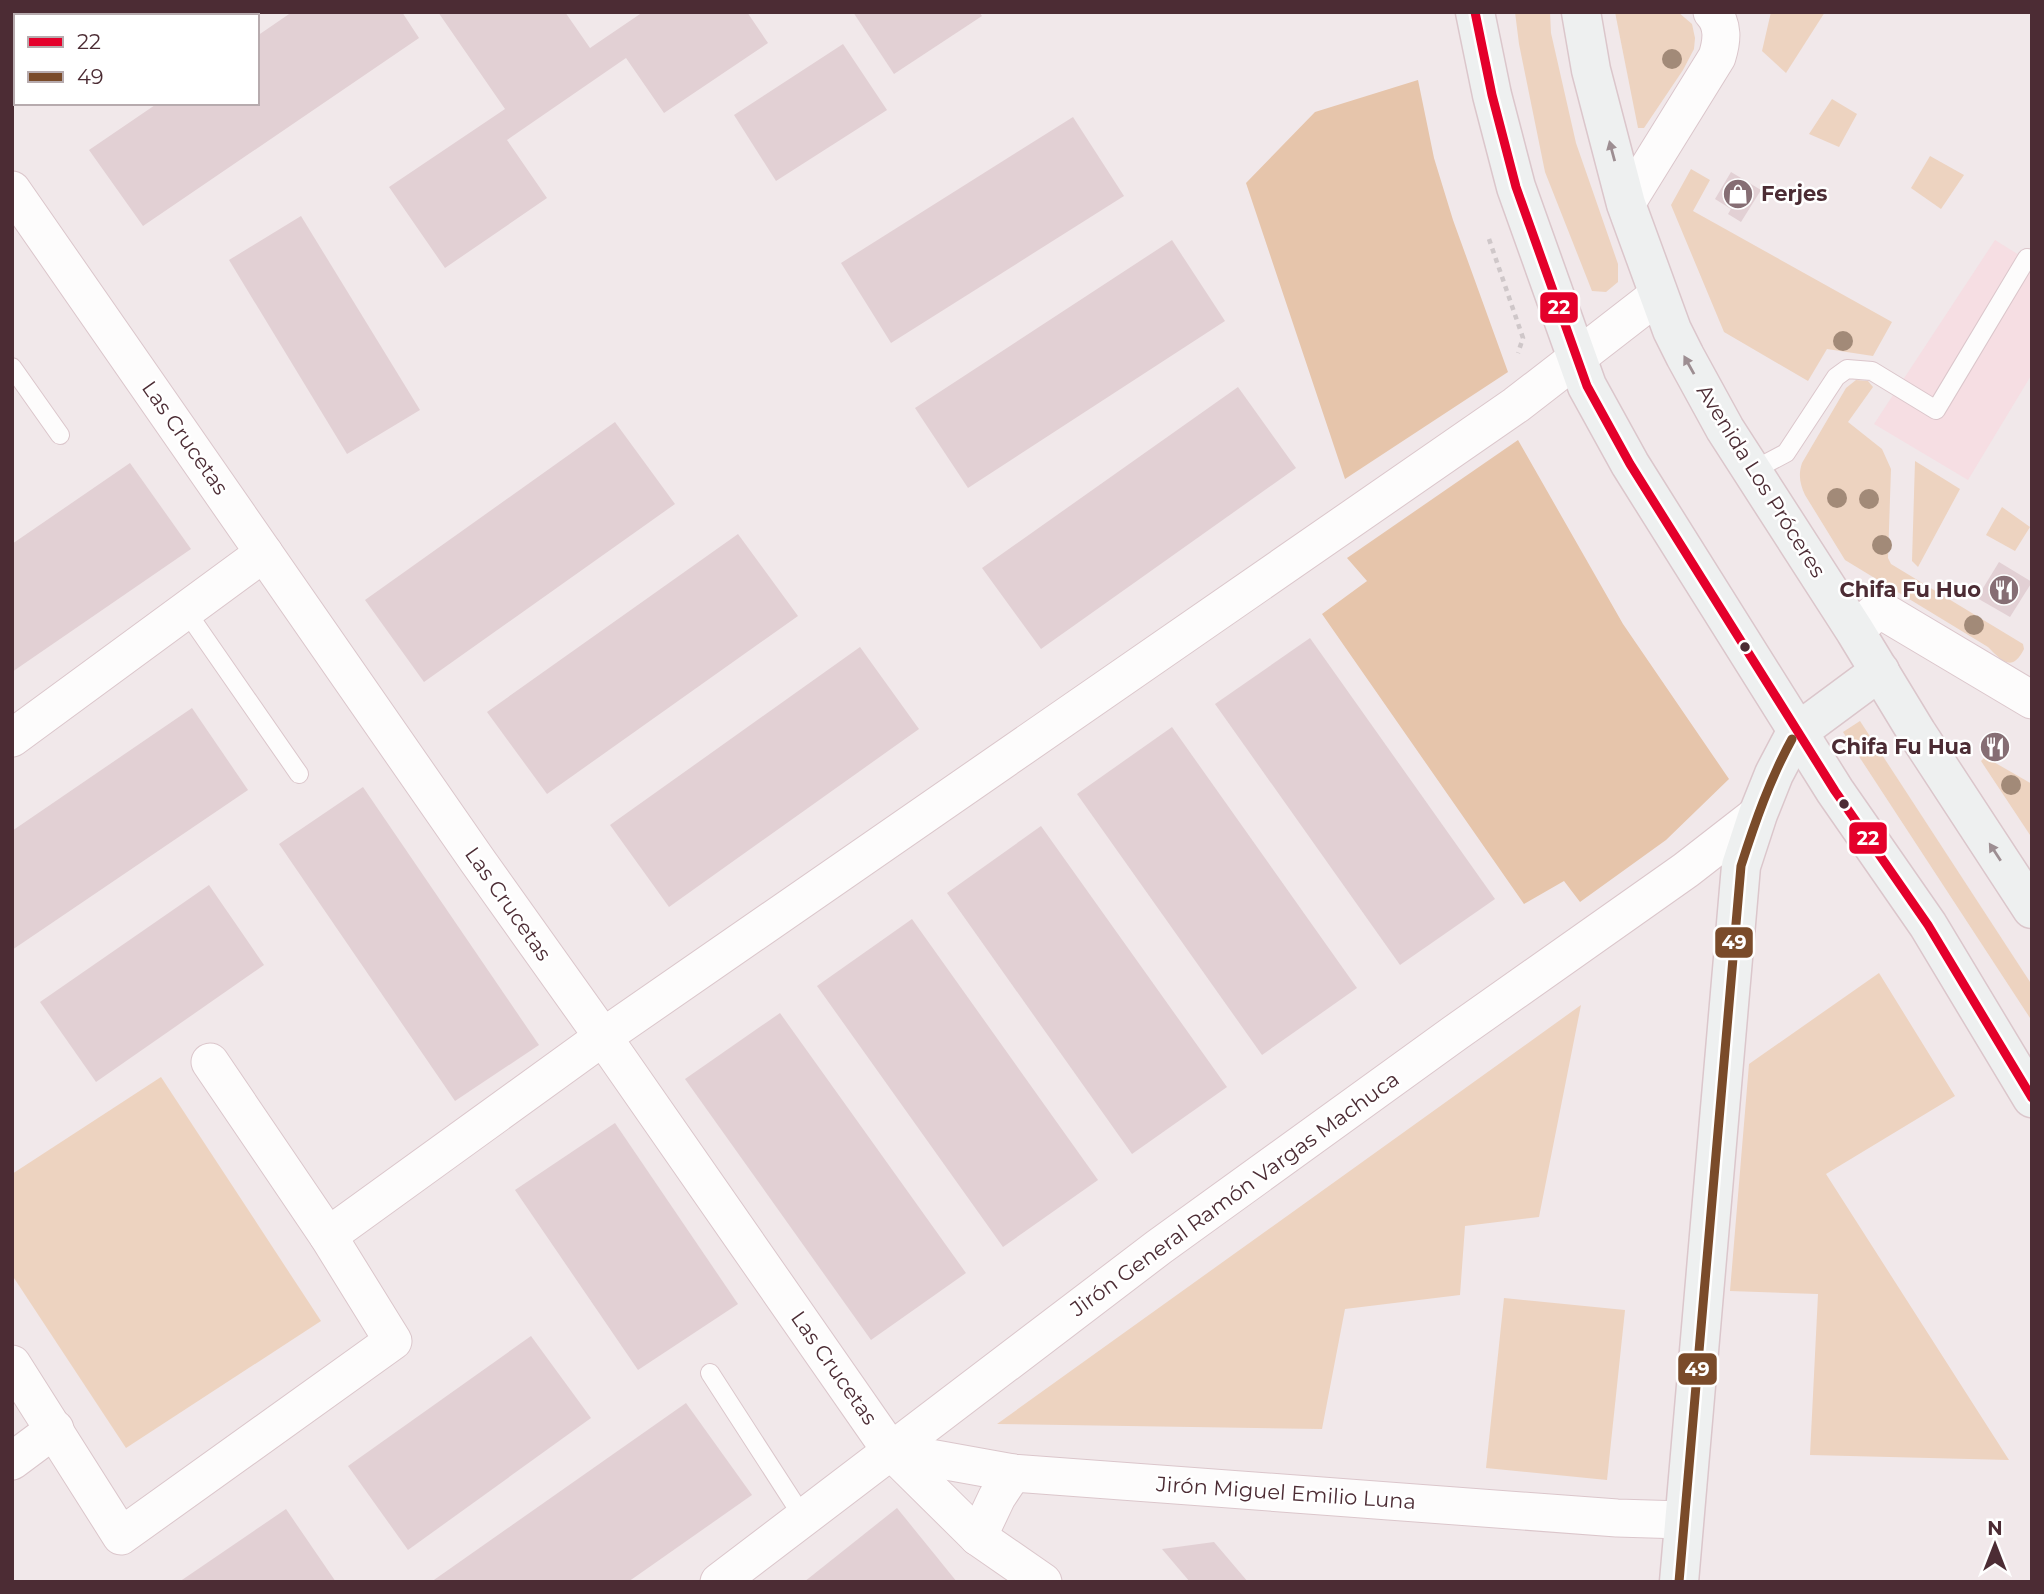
<svg xmlns="http://www.w3.org/2000/svg" width="2044" height="1594" viewBox="0 0 2044 1594" font-family="Montserrat,sans-serif">
<style>
.built{fill:#f6dee3}
.green{fill:#edd3c0}
.forest{fill:#e6c5ab}
.building{fill:#e2d0d4}
.lines{fill:none;stroke-linecap:round;stroke-linejoin:round}
.lane-casing{stroke:#dbc6cb;stroke-width:20}
.street-casing{stroke:#dbc6cb;stroke-width:39}
.secondary-casing{stroke:#dbc6cb;stroke-width:41}
.path{stroke:#cfc7c9;stroke-width:4.5;stroke-dasharray:5 5;stroke-linecap:butt}
.lane{stroke:#fdfcfc;stroke-width:18}
.street{stroke:#fdfcfc;stroke-width:37}
.secondary{stroke:#eef0f0;stroke-width:38}
.bus-1-casing{stroke:#fff;stroke-width:14}
.bus-2-casing{stroke:#fff;stroke-width:14}
.bus-1{stroke:#e4002b;stroke-width:9}
.bus-2{stroke:#7a4b2a;stroke-width:9}
.tree{fill:#a28a78}
.oneway{fill:#9d8e92}
.bus-dot{fill:#4c2c34;stroke:#fff;stroke-width:2.5}
.labels{text-anchor:middle;stroke-width:5;stroke-linejoin:round;paint-order:stroke}
.poi-label{font-size:21px;font-weight:bold;fill:#4c2c34;stroke:#fff;text-anchor:end}
.street-label{font-size:21px;fill:#4c2c34;stroke:#fff}
.line-badge{stroke:#fff;stroke-width:2.5}
.badge-label{font-size:19px;text-anchor:middle;font-weight:bold;fill:#fff}
</style>
<rect width="100%" height="100%" fill="#f1e8ea"/>
<path class="built" d="M1995 240 2032 263V374L1968 480 1874 424Z"/>
<g class="green">
<path d="M1515 12H1550L1551 33 1576 143 1618 264V282L1606 292 1592 291 1545 172 1519 44Z"/>
<path d="M1615 12H1678L1692 24 1695 38 1694 49 1683 70 1644 128H1638Z"/>
<path d="M1771 12H1825L1786 73 1762 51Z"/>
<path d="M1832 99 1857 114 1839 147 1809 134Z"/>
<path d="M1930 156 1964 175 1941 209 1911 188Z"/>
<path d="M1691 169 1710 180 1693 211 1892 322 1873 356 1827 349 1808 381 1724 332 1671 205Z"/>
<path d="M1856 380 1868 381 1873 387 1848 422 1882 449 1891 469 1888 558 1891 564 2023 644 2024 649C2012 673 2002 661 1988 647L1845 560 1805 495C1800 484 1798 475 1802 463L1846 388Z"/>
<path d="M1915 461 1960 489 1918 567 1912 561Z"/>
<path d="M2002 507 2030 527 2015 551 1986 535Z"/>
<path d="M1860 721 2032 985V1021L1843 732Z"/>
<path d="M1985 757 2032 784V838L1981 761Z"/>
<path d="M1879 973 1955 1096 1826 1174 2009 1460 1810 1455 1818 1294 1730 1291 1749 1064Z"/>
<path d="M1581 1005 1539 1217 1465 1226 1460 1295 1345 1309 1322 1429 997 1424Z"/>
<path d="M161 1077 321 1321 126 1448 12 1275V1174Z"/>
<path d="M1504 1298 1625 1310 1607 1480 1486 1468Z"/>
</g>
<g class="forest">
<path d="M1418 80 1434 158 1453 220 1508 372 1345 479 1246 183 1315 112Z"/>
<path d="M1518 440 1623 624 1729 779 1666 840 1580 902 1564 881 1524 904 1322 614 1367 581 1347 558Z"/>
</g>
<g class="building">
<path d="M292 12H402L419 38 143 226 89 150 158 103H257V36Z"/>
<path d="M438 12H565L590 48 643 12H747L768 43 664 113 626 58 507 140 547 198 445 268 389 187 505 109Z"/>
<path d="M853 12H979L982 16 894 74Z"/>
<path d="M843 44 887 110 776 181 734 115Z"/>
<path d="M1073 117 1124 196 891 343 841 263Z"/>
<path d="M1731 172 1761 190 1741 222 1728 214 1731 209 1715 199Z"/>
<path d="M301 216 420 410 347 454 229 260Z"/>
<path d="M1172 240 1225 321 968 488 915 408Z"/>
<path d="M1238 387 1296 468 1041 649 982 568Z"/>
<path d="M615 422 675 504 424 682 365 600Z"/>
<path d="M130 463 191 549 12 672V544Z"/>
<path d="M738 534 798 616 547 794 487 712Z"/>
<path d="M1999 562 2032 582 2010 617 1977 598Z"/>
<path d="M1310 638 1495 899 1400 965 1215 704Z"/>
<path d="M860 647 919 729 669 907 610 825Z"/>
<path d="M192 708 248 790 12 950V831Z"/>
<path d="M1172 727 1357 988 1262 1055 1077 794Z"/>
<path d="M363 787 539 1045 455 1101 279 844Z"/>
<path d="M1041 826 1227 1087 1132 1154 947 893Z"/>
<path d="M209 885 264 965 96 1082 40 1002Z"/>
<path d="M912 919 1098 1180 1003 1247 817 986Z"/>
<path d="M780 1013 966 1273 871 1340 685 1079Z"/>
<path d="M615 1123 738 1304 638 1370 515 1190Z"/>
<path d="M531 1336 591 1418 408 1550 348 1466Z"/>
<path d="M686 1403 752 1495 628 1582H431Z"/>
<path d="M897 1508 957 1582H804Z"/>
<path d="M286 1509 336 1582H179Z"/>
<path d="M1214 1542 1248 1582H1190L1162 1549Z"/>
</g>
<g class="lines">
<g class="lane-casing">
<g id="lane">
<path d="M12 367 60 435"/>
<path d="M1752 471 1786 453 1836 377 1847 369 1872 371 1936 410 2027 258"/>
<path d="M186 611 299 774"/>
<path d="M710 1373 803 1517"/>
</g>
</g>
<g class="street-casing">
<g id="street">
<path d="M95 16 99 12"/>
<path d="M12 85 16 82"/>
<path d="M12 190 477 860 603 1037 891 1451 978 1537 1043 1582"/>
<path d="M1626 204 1717 57C1722 41 1724 25 1712 12"/>
<path d="M1855 631 1879 609 2032 700"/>
<path d="M12 738 264 553"/>
<path d="M328 1236 603 1037 1516 405 1658 295"/>
<path d="M12 1364 121 1536 393 1341 328 1236 210 1062"/>
<path d="M891 1451 1013 1473 1617 1518 1683 1520"/>
<path d="M12 1461 55 1429"/>
<path d="M978 1537 997 1497 1013 1473"/>
<path d="M719 1582 1159 1247 1455 1033 1686 870 1758 814"/>
</g>
</g>
<g class="secondary-casing">
<g id="secondary">
<path d="M1475 12 1492 95 1516 187 1587 386 1630 464 1835 791 1928 925 2032 1098"/>
<path d="M1581 12 1591 70 1626 204 1672 330 1685 356 1725 429 1855 631 1917 733 2032 909"/>
<path d="M1679 1582 1741 866 1758 814 1774 774 1795 734 1880 671"/>
</g>
</g>
<path class="path" d="M1489 239 1523 338 1518 353"/>
<use href="#lane" class="lane"/>
<use href="#street" class="street"/>
<use href="#secondary" class="secondary"/>
<g class="bus-1-casing">
<path id="bus-1" d="M1475 12 1492 95 1516 187 1587 386 1630 464 1835 791 1928 925 2032 1098"/>
</g>
<g class="bus-2-casing">
<path id="bus-2" d="M1679 1582 1741 866C1755 822 1770 779 1792 739"/>
</g>
<use href="#bus-1" class="bus-1"/>
<use href="#bus-2" class="bus-2"/>
</g>
<g class="tree">
<circle cx="1672" cy="59" r="10"/>
<circle cx="1843" cy="341" r="10"/>
<circle cx="1837" cy="498" r="10"/>
<circle cx="1869" cy="499" r="10"/>
<circle cx="1882" cy="545" r="10"/>
<circle cx="1974" cy="625" r="10"/>
<circle cx="2011" cy="785" r="10"/>
</g>
<defs><path id="oneway-solid" d="M-6-.8H1V-3.2L6.5 0L1 3.2V.8H-6Z" transform="scale(1.75)"/></defs>
<g class="oneway">
<use href="#oneway-solid" transform="translate(1612 151) rotate(-105)"/>
<use href="#oneway-solid" transform="translate(1689 365) rotate(-119)"/>
<use href="#oneway-solid" transform="translate(1995 852) rotate(-123)"/>
</g>
<defs>
<g id="shop-disc" transform="scale(1.575)"><circle r="9.5" fill="#866e74" stroke="#fff"/><path d="M-5-2.5h2.3a2.7 3.5 0 0 1 5.4 0H5L5.5 6h-11ZM-1.5-2.5h3a1.5 2.3 0 0 0-3 0Z" fill="#fff"/></g>
<g id="restaurant-disc" transform="scale(1.575)"><circle r="9.5" fill="#866e74" stroke="#fff"/><path d="M-5-6h1v4h1v-4h1v4h1v-4h1v5L-1.5 .5V6h-2V.5L-5-1ZM5-6V6H3V1.5H1.5Q1.5-4 5-6Z" fill="#fff"/></g>
</defs>
<g fill-rule="evenodd">
<use href="#shop-disc" x="1738" y="194"/>
<use href="#restaurant-disc" x="2004" y="590"/>
<use href="#restaurant-disc" x="1995" y="747"/>
</g>
<g class="bus-dot">
<circle cx="1745" cy="647" r="6"/>
<circle cx="1844" cy="804" r="6"/>
</g>
<g class="labels">
<g class="poi-label">
<text x="1761" y="201" text-anchor="start">Ferjes</text>
<text x="1981" y="597">Chifa Fu Huo</text>
<text x="1972" y="754">Chifa Fu Hua</text>
</g>
<g class="street-label">
<text transform="translate(185 438) rotate(55)" y="7">Las Crucetas</text>
<text transform="translate(1761 481) rotate(58)" y="7">Avenida Los Próceres</text>
<text transform="translate(508 904) rotate(55)" y="7">Las Crucetas</text>
<text transform="translate(1235 1194) rotate(-36)" y="7">Jirón General Ramón Vargas Machuca</text>
<text transform="translate(834 1368) rotate(55)" y="7">Las Crucetas</text>
<text transform="translate(1286 1493) rotate(4)" y="7">Jirón Miguel Emilio Luna</text>
</g>
</g>
<g class="line-badge">
<rect x="1539" y="291" width="40" height="33" rx="7" fill="#e4002b"/>
<rect x="1848" y="821" width="40" height="34" rx="7" fill="#e4002b"/>
<rect x="1714" y="926" width="40" height="33" rx="7" fill="#7a4b2a"/>
<rect x="1677" y="1352" width="41" height="34" rx="7" fill="#7a4b2a"/>
</g>
<g class="badge-label">
<text x="1559" y="314">22</text>
<text x="1868" y="845">22</text>
<text x="1734" y="949">49</text>
<text x="1697" y="1376">49</text>
</g>
<rect width="2044" height="1594" fill="none" stroke="#4c2c34" stroke-width="28"/>
<rect x="14" y="14" width="245" height="91" fill="#ffffff" stroke="#b7abae" stroke-width="2"/>
<rect x="28" y="37" width="35" height="10" fill="#e4002b" stroke="#b7abae" stroke-width="2"/>
<text x="77" y="49" font-size="21" fill="#4c2c34">22</text>
<rect x="28" y="72" width="35" height="10" fill="#7a4b2a" stroke="#b7abae" stroke-width="2"/>
<text x="77" y="84" font-size="21" fill="#4c2c34">49</text>
<g transform="translate(1995 1545)" stroke="#ffffff" stroke-width="5" paint-order="stroke">
<path d="M0-5L12 26L0 18L-12 26Z" fill="#4c2c34"/>
<text y="-10" font-size="19" font-weight="bold" text-anchor="middle" fill="#4c2c34">N</text>
</g>
</svg>
